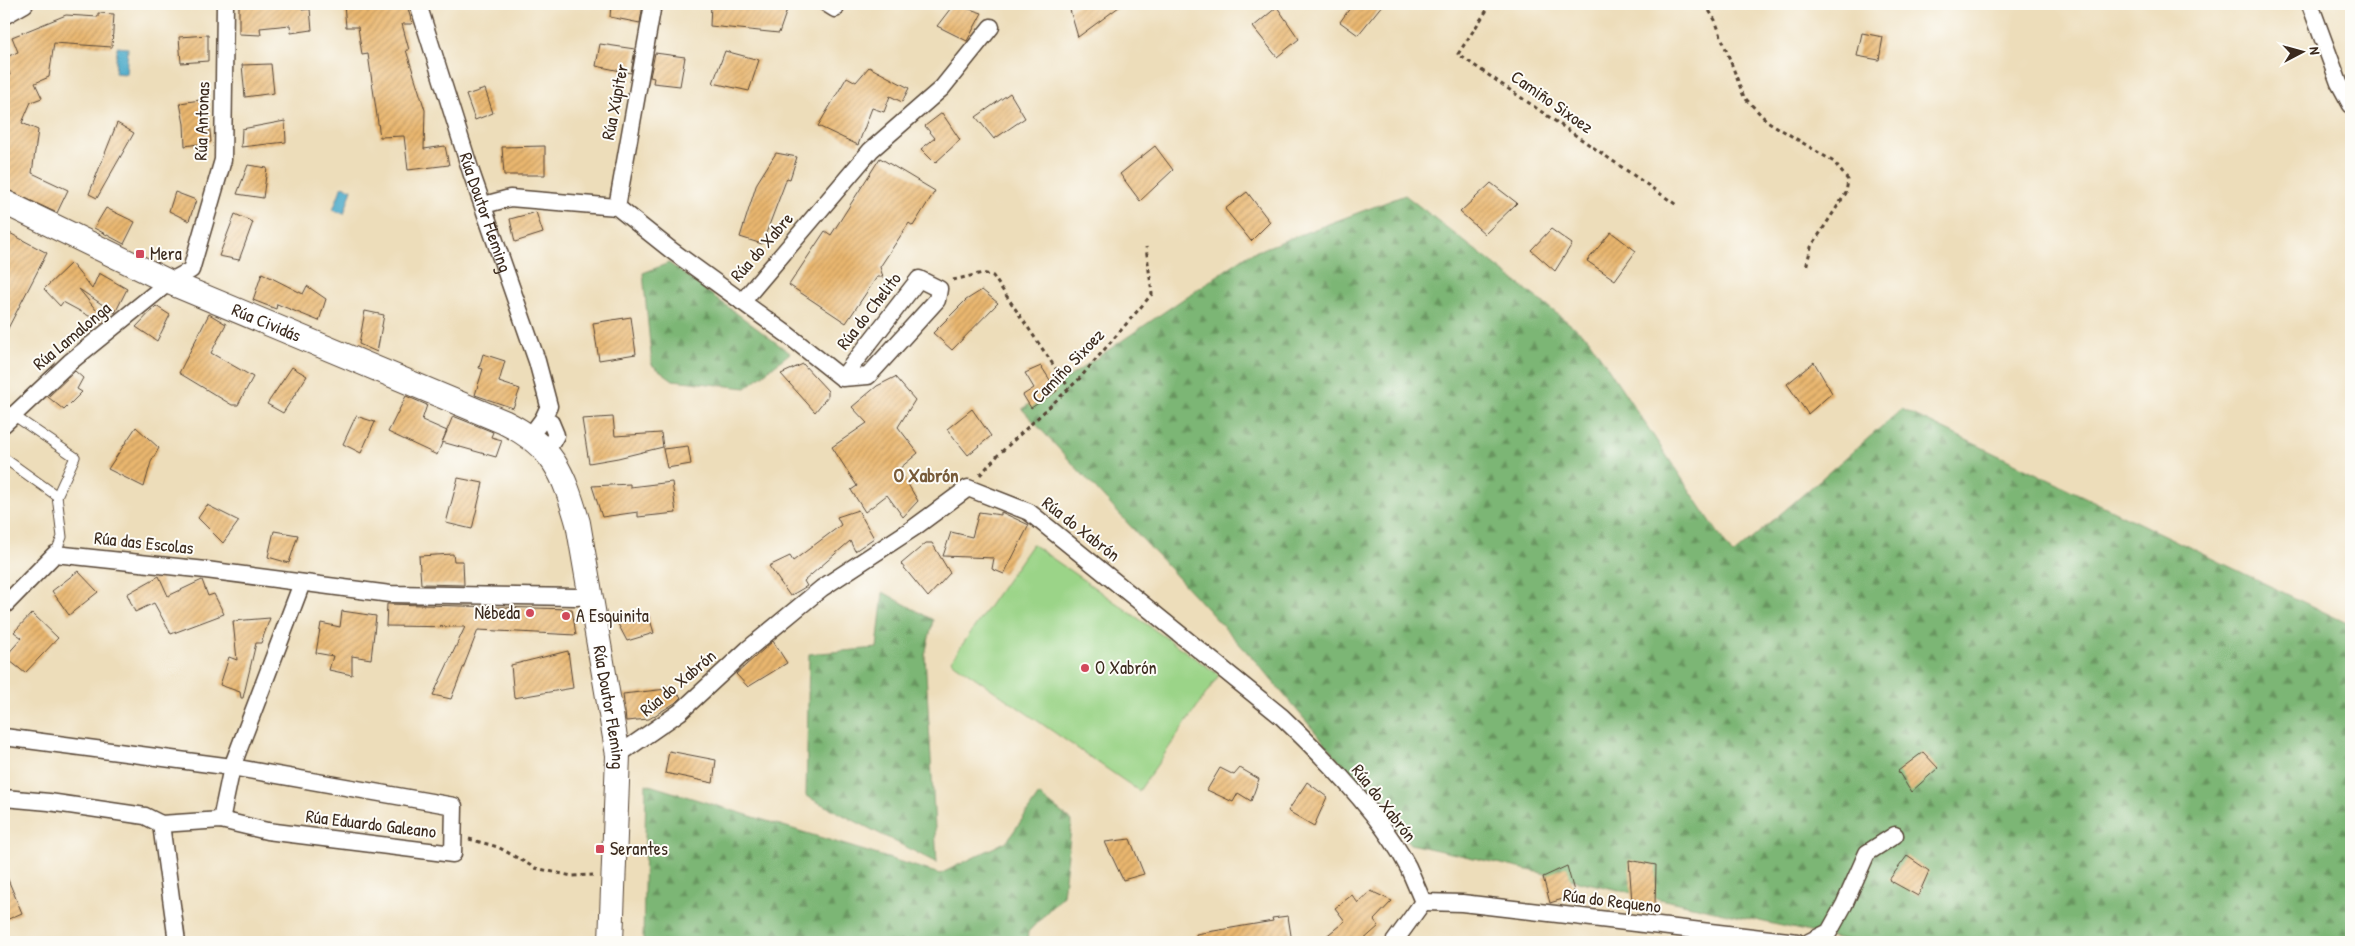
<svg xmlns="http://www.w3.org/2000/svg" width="2355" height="946" viewBox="0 0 2355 946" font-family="'Patrick Hand',sans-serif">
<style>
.forest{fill:url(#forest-firs);stroke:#5c7049}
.green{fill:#9bd488;stroke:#6b7f53}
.water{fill:#4baac9;stroke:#436a74}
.building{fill:url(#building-hatch)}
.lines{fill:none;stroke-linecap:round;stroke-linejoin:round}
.lane-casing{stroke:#564535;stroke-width:11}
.street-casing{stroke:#564535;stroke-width:19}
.secondary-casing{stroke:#564535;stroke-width:26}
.path{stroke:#564535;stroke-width:3;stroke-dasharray:4 4;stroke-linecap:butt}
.lane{stroke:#fff;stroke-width:9}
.street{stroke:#fff;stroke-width:16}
.secondary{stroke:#fff;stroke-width:24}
.poi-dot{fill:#d1495b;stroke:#fdfcf7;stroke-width:2}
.labels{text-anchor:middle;stroke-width:4;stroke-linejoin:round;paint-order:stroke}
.street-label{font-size:18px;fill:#3b2a1e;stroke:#fdfcf7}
.poi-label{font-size:18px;fill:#3b2a1e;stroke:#fdfcf7;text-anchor:start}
.neighbourhood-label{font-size:19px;font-weight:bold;fill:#785b3a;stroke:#fdfcf7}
</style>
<defs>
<pattern id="forest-firs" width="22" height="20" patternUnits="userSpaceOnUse" patternTransform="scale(1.25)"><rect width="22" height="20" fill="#7cb674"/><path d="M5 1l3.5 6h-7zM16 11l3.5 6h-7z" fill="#67945f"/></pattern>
<pattern id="building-hatch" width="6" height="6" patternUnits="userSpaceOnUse" patternTransform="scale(1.25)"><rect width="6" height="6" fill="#eab76f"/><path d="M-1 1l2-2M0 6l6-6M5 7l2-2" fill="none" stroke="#bf955b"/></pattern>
</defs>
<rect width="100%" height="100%" fill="#fdfcf7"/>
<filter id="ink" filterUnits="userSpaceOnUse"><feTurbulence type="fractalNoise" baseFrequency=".02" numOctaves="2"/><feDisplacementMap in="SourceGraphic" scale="10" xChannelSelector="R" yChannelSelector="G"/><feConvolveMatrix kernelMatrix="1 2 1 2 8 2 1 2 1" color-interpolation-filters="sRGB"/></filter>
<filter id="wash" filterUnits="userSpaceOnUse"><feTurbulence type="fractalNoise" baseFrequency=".0096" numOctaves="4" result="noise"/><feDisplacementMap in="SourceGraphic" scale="20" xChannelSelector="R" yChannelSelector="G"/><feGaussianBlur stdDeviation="1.12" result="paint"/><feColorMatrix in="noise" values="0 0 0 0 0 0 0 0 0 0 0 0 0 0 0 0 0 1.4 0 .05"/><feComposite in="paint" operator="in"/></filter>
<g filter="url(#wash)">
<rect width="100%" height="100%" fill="#edddba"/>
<g class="forest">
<path d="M1405 195 1588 338 1733 555 1902 409 2351 625V942H1855L1410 844 1257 663 1022 409 1249 254Z"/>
<path d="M669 263 790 353 746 388 673 380 652 365 643 273Z"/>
<path d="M883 592 933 620 925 655 937 863 806 796 809 654 877 648Z"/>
<path d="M646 784 940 874 1007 841 1039 795 1072 821 1063 895 1028 932 1027 942H643Z"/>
</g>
<path class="green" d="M1032 544 1219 675 1139 791 951 661Z"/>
<g class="water">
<path d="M117 47 128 48 126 74 115 73Z"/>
<path d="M342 186 352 189 344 214 333 210Z"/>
</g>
<g id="blocks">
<g class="building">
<path d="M239 4H302V10L310 9 312 30 291 33 290 25 260 28 261 35 239 34Z"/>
<path d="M344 4H407L412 24H402L409 50H406L425 110 424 149 445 146 449 165 408 170 404 136 380 137 368 54 362 55 358 27H346Z"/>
<path d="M611 4H643L640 23 610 17Z"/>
<path d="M711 4H789L779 33 710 26Z"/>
<path d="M954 4 982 13 967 41 937 26Z"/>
<path d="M1080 4H1123L1078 37 1070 10Z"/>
<path d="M1353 4H1383L1358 35 1340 22Z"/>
<path d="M1277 7 1299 39 1277 57 1253 27Z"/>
<path d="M98 13 114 14 112 47 54 43 49 77 35 83 42 98 31 102 22 123 38 130 32 173 68 190 57 213 4 188V96L9 93 4 77 10 75 4 58 18 52 12 37 66 15 98 17Z"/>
<path d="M1862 33 1883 37 1879 60 1857 56Z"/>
<path d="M208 35V61L181 63 179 37Z"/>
<path d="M600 44 635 49 631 73 596 66Z"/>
<path d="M725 51 759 60 749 91 713 83Z"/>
<path d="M655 53 685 57 680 86 653 83 654 78 650 77Z"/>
<path d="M271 64 274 93 245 97 242 65Z"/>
<path d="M869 67 909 88 902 102 890 96 884 112 872 108 858 145 818 126 847 77 856 82Z"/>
<path d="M485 89 493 113 475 120 466 95Z"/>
<path d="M1010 93 1025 118 994 139 976 117Z"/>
<path d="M207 99 211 142 185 146 184 124 180 103Z"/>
<path d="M942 113 960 140 935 163 921 149 935 138 925 126Z"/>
<path d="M285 121 286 142 241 147 242 129Z"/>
<path d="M117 123 134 133 97 198 89 194Z"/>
<path d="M545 146V175H504L502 147Z"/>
<path d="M1155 146 1173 170 1140 201 1120 174Z"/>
<path d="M776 153 797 157 790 179 787 178 762 244 740 237 757 183Z"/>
<path d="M880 158 935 191 913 226 909 223 880 267 883 277H877L846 323 789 285 825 231 831 235Z"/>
<path d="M248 165 267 168 263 198 237 194Z"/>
<path d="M1491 183 1517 203 1485 234 1460 212Z"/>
<path d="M175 192 196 200 189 221 169 211Z"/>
<path d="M1247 192 1270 222 1251 241 1225 209Z"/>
<path d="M106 208 135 222 124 244 94 228Z"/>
<path d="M536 212 543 233 515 242 510 219Z"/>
<path d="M235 214 253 222 239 260 219 256Z"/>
<path d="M1551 229 1572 244 1555 271 1531 250Z"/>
<path d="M4 230 47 253 4 336Z"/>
<path d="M1611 232 1636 251 1615 280 1587 261Z"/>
<path d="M71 263 92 289 99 273 127 289 115 313 79 289 105 321 102 323 63 302 60 306 44 289Z"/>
<path d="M262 273 303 294 307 286 326 299 319 321 277 304 276 309 253 300Z"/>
<path d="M982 290 998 303 952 350 933 333 966 300Z"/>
<path d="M156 306 170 315 157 341 136 327Z"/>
<path d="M365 311 384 315 377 352 359 344Z"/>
<path d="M209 314 226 324 211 353 253 377 238 405H232L179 373Z"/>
<path d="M631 317 636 354 599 360 593 323Z"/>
<path d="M483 354 505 361 499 382 520 389 513 408 475 395 483 369 479 368Z"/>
<path d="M1814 362 1832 393 1808 414 1787 384Z"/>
<path d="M803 364 828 391V396L815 412 781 374Z"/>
<path d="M1041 366 1057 391 1031 408 1023 395 1034 388 1025 373Z"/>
<path d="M292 367 307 376 283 413 267 404Z"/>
<path d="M75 371 83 378 77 389 82 392 64 410 48 397Z"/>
<path d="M895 377 915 400 898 427 918 453 899 469 918 501 903 517 887 495 865 512 851 490 857 486 832 447 867 423 852 407 877 386Z"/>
<path d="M406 396 427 405 422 420 447 431 437 455 388 432Z"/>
<path d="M972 409 991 436 968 455 947 429Z"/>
<path d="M356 416 375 422 361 453 343 444Z"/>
<path d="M453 416 493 432 491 437 502 440 496 457 442 442Z"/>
<path d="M613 417 615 436 661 433 663 447 618 458 589 463 582 419Z"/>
<path d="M136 427 159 448 151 462 144 487 108 469Z"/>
<path d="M688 446 691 464 667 468 663 449Z"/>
<path d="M458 478 483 483 472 529 446 523Z"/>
<path d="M672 482 676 513 638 517V512L602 517 592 486 630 484V487Z"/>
<path d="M207 505 239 521 223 543 198 518Z"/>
<path d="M858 510 874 538 855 551 850 541 804 581 807 586 790 596 769 566 790 556 793 561 841 525 837 517Z"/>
<path d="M979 512 1001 515V512L1029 525 1004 574 992 569 994 558 943 556 951 532 972 537Z"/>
<path d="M274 531 298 535 289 563 268 557Z"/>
<path d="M926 543H932L950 573 928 597 901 564Z"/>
<path d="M453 554 454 561H463L464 585 421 584 419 556Z"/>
<path d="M78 571 98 592 69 615 52 591Z"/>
<path d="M159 576 168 596 202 580 208 596 214 594 224 614 171 634 154 603 135 612 127 594Z"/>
<path d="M387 604 572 609 576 635 478 630 451 699 433 695 465 627 386 626Z"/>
<path d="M342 611 376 616 371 659 352 656V675L329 670 333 656 316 653 321 623 340 627Z"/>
<path d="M32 613 58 638 25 673 5 657 22 638 14 632Z"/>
<path d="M648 613 654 633 627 641 617 622Z"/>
<path d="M270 618 261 643H256L243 698H241L240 692 220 685 229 657 237 660 233 621Z"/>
<path d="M773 641 787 663 748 687 736 674Z"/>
<path d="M568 651 573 688 514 698 511 665Z"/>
<path d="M670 687 681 697 675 703 649 719 626 721 623 694 667 689Z"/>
<path d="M669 751 716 760 713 783 665 773Z"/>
<path d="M1923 752 1938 768 1911 792 1898 771Z"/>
<path d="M1220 768 1234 775 1240 768 1259 779 1251 801 1238 793 1233 802 1207 790Z"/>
<path d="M1307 782 1327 797 1314 826 1288 811Z"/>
<path d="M1130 839 1144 874 1123 880 1105 842Z"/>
<path d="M1907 856 1929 871 1918 896 1889 880Z"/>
<path d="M1629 860 1656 865 1655 905 1632 903Z"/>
<path d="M1567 866 1575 895 1550 903 1543 877Z"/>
<path d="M4 870 22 913 4 921Z"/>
<path d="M1371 891 1392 901 1374 920 1379 926 1361 942H1319L1345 921 1335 908 1352 895 1358 903Z"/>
<path d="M1288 916 1292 942H1197L1196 934 1273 921 1272 918Z"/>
</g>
</g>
</g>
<g filter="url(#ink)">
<use href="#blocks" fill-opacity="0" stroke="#564535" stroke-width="1"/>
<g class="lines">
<g class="lane-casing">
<g id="lane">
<path d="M13 415 75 457 57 496"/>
<path d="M4 458 57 496 62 537 55 554"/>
</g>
</g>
<g class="street-casing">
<g id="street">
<path id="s1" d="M418 4 471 172 537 361 549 406 543 419"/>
<path d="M827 4 835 9"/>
<path d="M2310 4 2339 83 2351 105"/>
<path d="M4 16 25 4"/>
<path d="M484 205 510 198 617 207 671 250 788 335 842 378 868 376 937 300 939 289 919 279 842 378"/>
<path d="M617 207 653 4"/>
<path d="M742 302 871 150 942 88 991 27"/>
<path d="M4 424 70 362 169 282 191 270 223 160 225 4"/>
<path d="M537 427 543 419 551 423 556 435 547 451"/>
<path d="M4 606 55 554 206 570 390 594 576 597 590 595"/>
<path d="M4 737 232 767 454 806 453 854 267 831 221 820 161 824 145 816 49 802 4 798"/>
<path d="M618 755 680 712 748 649 822 588 915 527 968 488 1029 512 1282 717C1324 757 1381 815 1408 867 1413 878 1418 890 1423 902"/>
<path d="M221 820 232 767 302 583"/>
<path d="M161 824 177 942"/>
<path d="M1423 902 1462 903 1797 942"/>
<path d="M1394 942 1423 902"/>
<path d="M1809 942 1829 932 1844 905 1867 853 1895 835"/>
</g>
</g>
<g class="secondary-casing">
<g id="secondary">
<path id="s2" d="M4 202 169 282 504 422C554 447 563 472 578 523L618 755 611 942"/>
</g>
</g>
<g class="path">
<path d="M1491 4 1458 54 1678 206"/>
<path d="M1705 4 1715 20 1744 97 1767 121 1834 162 1848 180 1846 193 1811 247 1806 268"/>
<path d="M953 280 983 273 993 276 1069 388"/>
<path d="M980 475 998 455 1079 379 1152 294 1146 247"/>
<path d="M469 839 498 847 535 868 572 876 593 875"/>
</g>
<use href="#lane" class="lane"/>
<use href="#street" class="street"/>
<use href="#secondary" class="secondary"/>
</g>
</g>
<g class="poi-dot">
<rect x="135" y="249" width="10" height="10" rx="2.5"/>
<circle cx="530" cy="613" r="5"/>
<circle cx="566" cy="616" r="5"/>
<circle cx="1085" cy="668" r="5"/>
<rect x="595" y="844" width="10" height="10" rx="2.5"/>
</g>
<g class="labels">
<g class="street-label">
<text transform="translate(615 102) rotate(-79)" y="6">Rúa Xúpiter</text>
<text transform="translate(1552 102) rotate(35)" y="6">Camiño Sixoez</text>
<text transform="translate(202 121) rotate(-88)" y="6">Rúa Antonas</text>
<text dy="6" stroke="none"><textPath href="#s1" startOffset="219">Rúa Doutor Fleming</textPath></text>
<text transform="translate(762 247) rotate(-49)" y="6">Rúa do Xabre</text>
<text transform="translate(869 311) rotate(-52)" y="6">Rúa do Chelito</text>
<text dy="6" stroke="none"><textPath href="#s2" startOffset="289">Rúa Cividás</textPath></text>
<text transform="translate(72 336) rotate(-40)" y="6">Rúa Lamalonga</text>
<text transform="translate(1068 366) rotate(-46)" y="6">Camiño Sixoez</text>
<text transform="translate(1081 529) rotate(38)" y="6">Rúa do Xabrón</text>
<text transform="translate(144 543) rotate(6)" y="6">Rúa das Escolas</text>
<text transform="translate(678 683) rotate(-40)" y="6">Rúa do Xabrón</text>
<text dy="6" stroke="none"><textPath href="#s2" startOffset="864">Rúa Doutor Fleming</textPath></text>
<text transform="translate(1384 803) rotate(52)" y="6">Rúa do Xabrón</text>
<text transform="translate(371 824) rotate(7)" y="6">Rúa Eduardo Galeano</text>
<text transform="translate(1612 901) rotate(7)" y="6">Rúa do Requeno</text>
</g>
<g class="poi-label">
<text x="150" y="260">Mera</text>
<text x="520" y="619" text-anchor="end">Nébeda</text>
<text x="576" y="622">A Esquinita</text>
<text x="1095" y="674">O Xabrón</text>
<text x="610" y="855">Serantes</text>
</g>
<g class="neighbourhood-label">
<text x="926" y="482">O Xabrón</text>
</g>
</g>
<rect width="2355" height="946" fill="none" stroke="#fdfcf7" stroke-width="20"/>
<g transform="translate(2302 52) rotate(84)" stroke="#fdfcf7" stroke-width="4" paint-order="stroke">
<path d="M0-4L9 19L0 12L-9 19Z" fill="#3b2a1e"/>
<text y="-8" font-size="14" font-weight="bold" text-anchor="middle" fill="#3b2a1e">N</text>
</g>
</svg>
